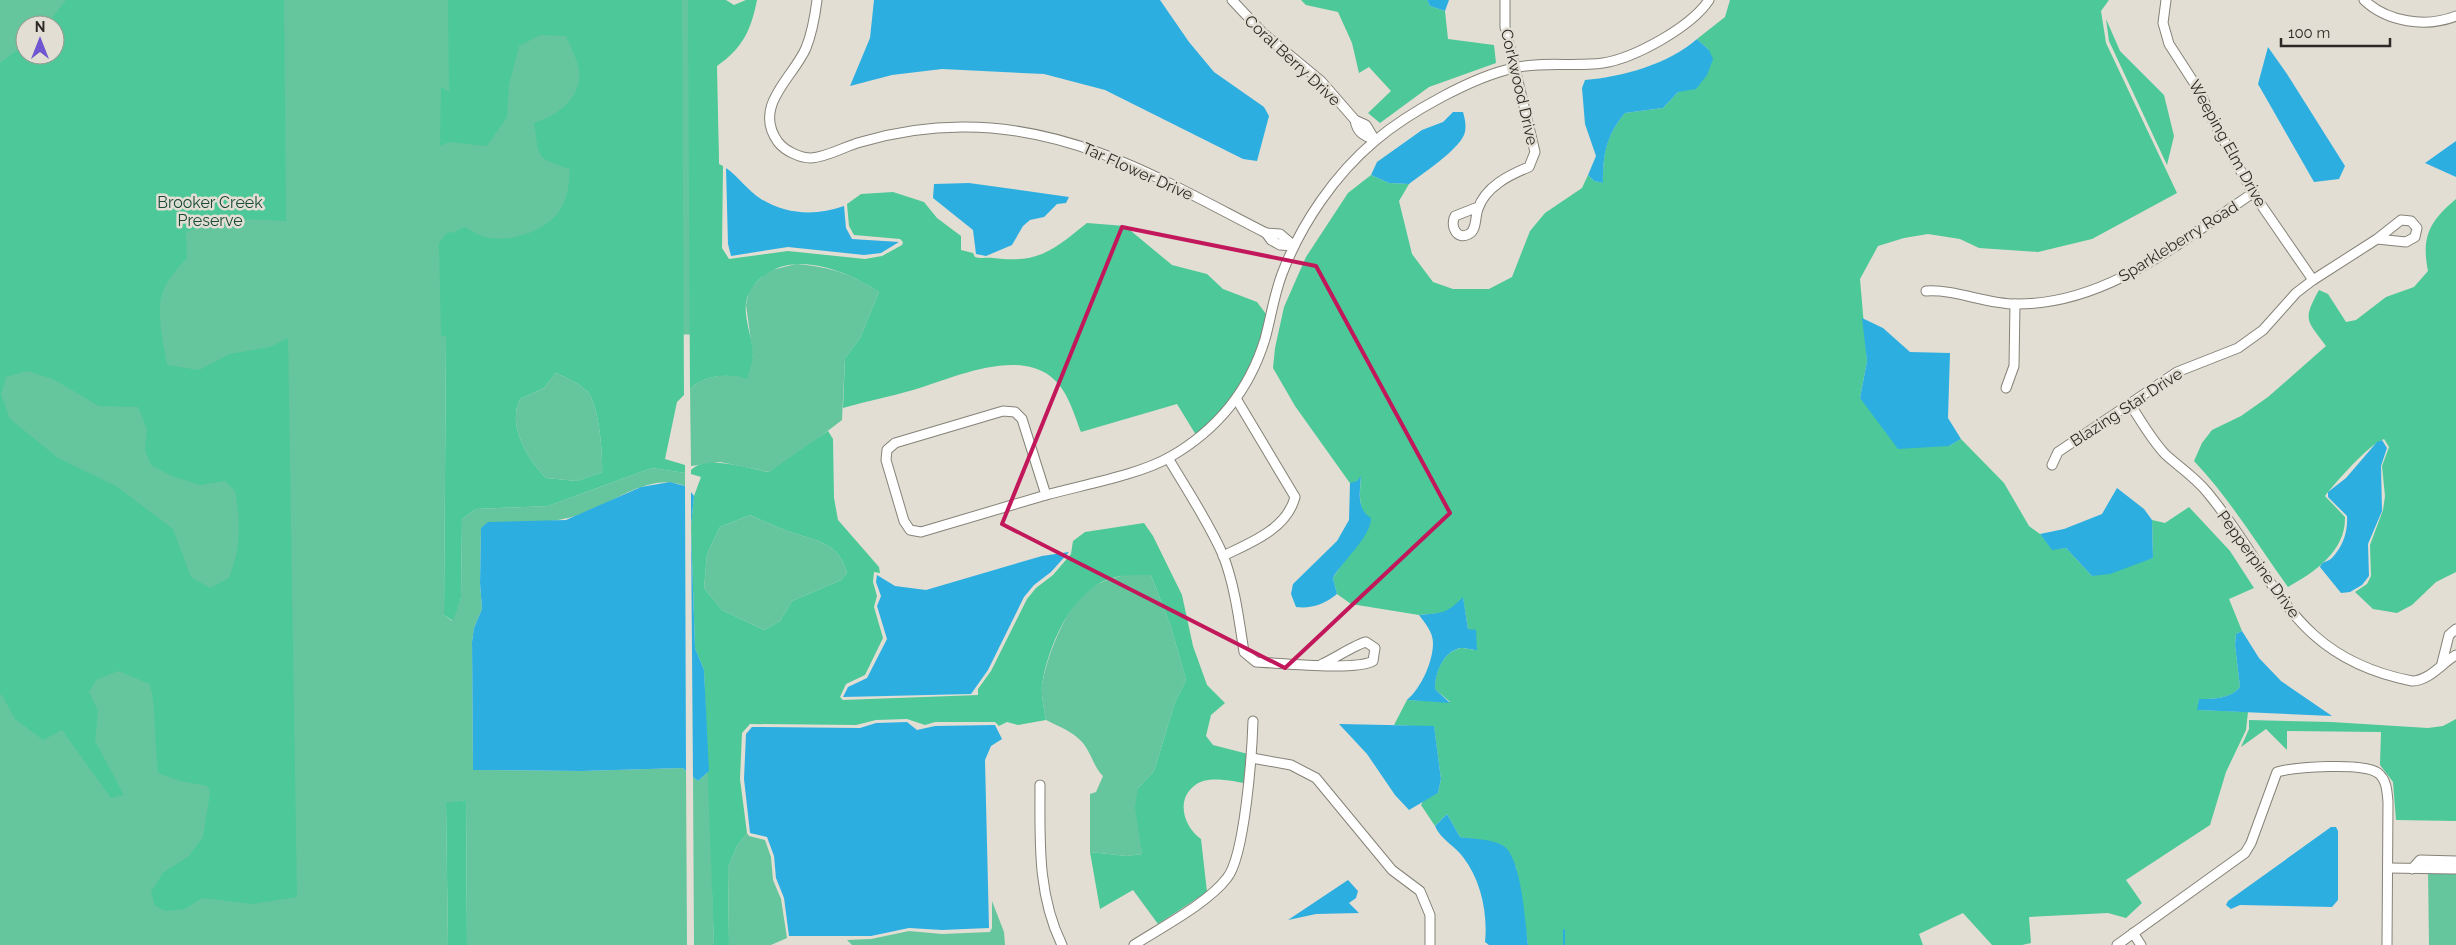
<svg xmlns="http://www.w3.org/2000/svg" width="2456" height="945" viewBox="0 0 2456 945" font-family="Raleway,sans-serif">
<style>
.green{fill:#65c69e;fill-rule:evenodd}
.forest{fill:#4dc898;fill-rule:evenodd}
.water{fill:#2daee1}
.lines{fill:none;stroke-linecap:round;stroke-linejoin:round}
.stream{stroke:#2daee1;stroke-width:2}
.minor-casing{stroke:#868278;stroke-width:11}
.minor{stroke:#fff;stroke-width:9}
.marked{fill:none;stroke:#c2185b;stroke-width:4;stroke-linejoin:round}
.labels{text-anchor:middle;stroke-width:5;stroke-linejoin:round;paint-order:stroke}
.street-label{font-size:16px;fill:#2c2a26;stroke:#e2ded3}
.park-label{font-size:16px;fill:#184a37;stroke:#e2ded3}
</style>
<rect width="100%" height="100%" fill="#e2ded3"/>
<g class="green">
<path d="M0 0H714L724 334 446 338 444 615 452 621 461 598 462 519 476 509 548 506 652 468 685 473V486C653 472 616 500 588 512 559 524 513 524 481 528L480 583 482 609 474 628 472 642 473 770 582 771 683 768 686 771 687 945H467L466 800 446 804 448 945H0ZM25 25H55V55H25Z"/>
<path d="M796 264C830 267 850 273 879 292L860 338 845 358 842 420 795 456 769 472 720 462 691 466 690 389C705 375 727 373 746 378L753 355 746 305 749 290 768 271Z"/>
<path d="M556 373C567 378 578 383 587 391 599 404 603 454 602 472L577 481 546 478C527 458 507 425 520 399L544 388Z"/>
<path d="M750 515C763 521 777 527 790 532 816 541 839 542 847 573L841 580 792 601 780 621 764 630 722 610 704 588 707 554 720 527Z"/>
<path d="M1125 575H1151L1171 627 1186 680 1175 702 1154 771 1138 788 1142 854 1127 856 1090 852V794L1096 792 1103 776C1095 768 1093 759 1087 749 1079 734 1060 727 1046 720 1044 709 1041 696 1042 685 1047 657 1064 611 1086 592 1096 583 1112 578 1125 575Z"/>
<path d="M709 771 714 945H694L693 777 698 781Z"/>
<path d="M747 833 749 836 765 840 771 857 773 880 781 899 787 938 771 945H729L728 868 737 846Z"/>
<path d="M2428 870 2456 872V945H2429Z"/>
<path d="M992 901 1004 932 1005 945H852L847 940 871 939 909 931 942 934 990 932 992 928Z"/>
</g>
<g class="forest">
<path d="M66 0H284L286 221C249 219 222 216 186 232L187 258C177 269 164 282 161 298 157 318 164 345 167 365L199 370 230 354 270 347 288 338 297 897 253 904 202 898 185 909 166 911 155 906 151 892 163 873 189 856 203 837 210 793 208 786 180 781 158 773C154 743 157 714 150 684L118 671 96 680 89 692 98 711 95 741 124 795 111 798 62 730 43 740 15 719 2 695H0V63L25 44V55H55V25H47ZM27 371 53 379 99 406 138 407 147 429 145 450 151 465 172 476 200 485 225 481 235 491C241 523 241 547 229 578L210 588 191 577 173 529 116 486 58 458 10 419 1 395 6 377Z"/>
<path d="M448 0H682L684 395 677 402 665 459 685 465V473L652 468 548 506 476 509 462 519 461 598 453 621 444 615 446 336H441L439 243 448 232 452 233 465 227C470 230 476 234 482 236 507 245 549 231 562 207 568 196 569 182 570 169 534 157 540 159 534 123 559 116 586 94 578 65 575 55 570 45 566 36L540 35 519 46 509 85 507 117 487 146 449 142 440 146 441 87 449 92ZM556 373C567 378 578 383 587 391 599 404 603 454 602 472L577 481 546 478C527 458 507 425 520 399L544 388Z"/>
<path d="M688 0H726L734 5 746 0H757C751 30 743 48 717 66L719 164 723 166 722 248 729 259 788 251 865 259 882 256 902 245 903 242 900 239 854 235 849 226 847 204 861 194 893 192 924 202 937 218 961 236V250L973 253 975 257C982 259 987 257 993 258 1039 264 1053 250 1087 223L1125 226 1172 265 1207 274 1223 289 1257 302 1266 314C1257 362 1237 406 1196 435L1177 404 1081 432C1073 412 1068 390 1050 376 1013 349 951 379 913 390 890 397 866 401 843 408L845 358 860 338 879 292C846 270 791 248 759 280 751 288 748 292 746 303 744 319 752 337 753 353 753 361 749 371 747 379 727 373 705 375 690 389Z"/>
<path d="M1301 0H1427L1430 6 1445 11 1448 39 1494 45 1496 63 1429 87 1380 123 1368 113 1391 91 1369 67 1359 73 1352 43 1338 12 1306 5Z"/>
<path d="M1730 0H2109L2101 11 2106 43 2177 193 2092 239 2038 252 1979 248 1960 239 1928 234 1904 238 1878 246 1860 279 1867 361 1860 398 1949 446 1961 439 2004 483 2029 526 2040 534 2052 549 2066 548 2092 576 2153 558 2152 520 2165 523 2189 507 2230 551 2254 588 2229 599 2242 631 2236 634 2235 645 2240 687C2230 699 2215 699 2199 699L2198 710 2248 712 2246 730 2226 772 2210 825 2126 880 2142 903 2126 918 2108 913 2029 917 2031 943 2022 945H1992L1963 913 1919 934 1923 945H1528L1516 867 1502 845 1460 837 1447 814 1435 826 1421 805 1423 801 1438 793 1441 779 1434 727 1394 725 1407 700 1450 702 1435 689C1435 673 1442 652 1461 648 1465 648 1472 650 1477 650L1468 629 1463 598 1452 609 1443 613 1419 615 1351 604 1337 594 1333 578 1350 552 1365 516C1358 503 1360 492 1361 477L1352 486 1295 406 1273 368 1275 348 1284 307 1306 257 1348 193 1371 175 1389 183 1409 184 1399 201 1412 254 1433 282 1453 289H1489L1512 277 1530 231 1545 213 1582 188 1588 175 1594 181 1603 183C1603 153 1606 136 1625 113L1663 108 1678 92 1709 50 1697 39 1725 17Z"/>
<path d="M2106 19 2120 51 2164 95 2174 136 2167 165 2109 41Z"/>
<path d="M2456 199V572L2436 582 2412 605 2397 613 2373 609 2355 592 2367 584 2371 576 2370 545 2383 510 2385 496 2382 466 2389 447 2384 439C2368 445 2336 482 2325 496L2345 517C2346 551 2315 572 2288 587 2257 544 2230 499 2194 461L2202 443 2212 430 2241 416 2268 397 2326 346C2307 320 2302 321 2319 290L2328 294 2346 322 2356 320 2386 297 2414 287 2428 271C2421 236 2430 221 2456 199Z"/>
<path d="M828 431 833 439 834 498 838 520 879 567 880 573 874 572 873 582 877 596 874 607 883 638 865 675 846 684 840 697 843 700 978 695V689L991 671 1027 599 1036 588 1053 575 1071 554 1073 541 1085 532 1144 523 1153 536 1182 595 1193 646 1207 685 1225 703 1211 715 1206 736 1213 745 1248 754 1244 783C1230 781 1207 775 1194 786 1175 801 1185 828 1201 839L1207 892 1158 924 1133 890 1100 909 1090 852 1127 856 1142 854 1135 807 1138 788 1154 771 1175 702 1186 680 1171 627 1151 575C1137 575 1122 574 1109 579 1070 593 1048 647 1042 685 1041 696 1044 709 1046 720L1018 725 1007 722 999 726 995 722H935L925 725 907 719 876 720 856 725 750 724 742 733 740 779 747 833 737 846 728 868 729 945H714L704 670 695 648 691 527 694 496 701 477 691 474V470C707 454 749 469 769 472ZM750 515C763 521 777 527 790 532 816 541 839 542 847 573L841 580 792 601 780 621 764 630 722 610 704 588 707 554 720 527Z"/>
<path d="M2456 719V821L2396 820 2393 782 2380 765 2381 732 2287 731V750L2266 729 2241 747 2249 729V720L2331 722 2428 728 2443 726Z"/>
<path d="M466 800 467 945H448L446 803Z"/>
</g>
<g class="water">
<path d="M874 0H1160L1189 42 1214 72 1264 107 1269 116 1257 161 1243 159 1105 90 1044 74 942 69 892 75 850 86 870 38Z"/>
<path d="M1427 0H1449L1445 11 1430 6Z"/>
<path d="M1697 39 1709 50 1713 59 1707 75 1696 89 1678 92 1663 108 1625 113C1606 136 1603 154 1603 183L1594 181 1588 175 1596 156 1585 124 1582 88 1585 80C1622 77 1669 64 1697 39Z"/>
<path d="M2268 47 2287 74 2345 166 2339 179 2314 182 2258 84Z"/>
<path d="M1453 112H1463C1465 119 1467 128 1464 135 1457 151 1423 173 1409 184L1389 183 1371 175 1377 162 1422 130 1443 122Z"/>
<path d="M2456 141V177L2425 163Z"/>
<path d="M726 168C739 177 748 191 761 199 787 215 816 216 844 206L846 228 852 239 899 242 881 253 864 255 788 247 731 256 728 244Z"/>
<path d="M969 183 1069 197 1066 203 1057 204 1044 217 1030 220 1023 226 1012 245 986 256 976 254 973 230 933 198 934 184Z"/>
<path d="M1862 318 1883 328 1910 352 1950 353 1948 418 1961 439 1949 446 1898 449 1860 398 1867 361Z"/>
<path d="M2382 440 2387 448 2381 466 2382 511 2368 544 2369 576 2362 585 2350 592 2341 593 2320 567C2322 561 2328 562 2332 558 2343 546 2348 532 2347 516L2328 497V492L2346 478 2377 442Z"/>
<path d="M1361 476C1360 492 1356 509 1371 518 1371 537 1343 560 1333 578L1337 594C1325 604 1311 609 1296 607L1291 594 1293 584 1337 541 1349 520 1350 483 1357 481Z"/>
<path d="M670 482 685 486 686 771 683 768 582 771 473 770 472 642 474 628 482 609 480 583 481 528 488 522 566 520 641 487Z"/>
<path d="M2117 488 2144 509 2152 520 2153 558 2110 574 2092 576 2066 548 2052 550 2040 534 2064 529 2102 514Z"/>
<path d="M691 492 694 496 691 527 695 648 704 670 709 771 698 781 693 777 691 527Z"/>
<path d="M1069 552 1051 572 1034 585 1024 597 988 670 971 694 843 697 848 687 867 678 887 639 877 606 881 596 876 582 877 575 895 586 926 590 1042 556Z"/>
<path d="M1463 597 1468 629 1476 630 1477 650C1473 650 1466 648 1461 648 1443 651 1435 673 1435 689L1450 703 1407 700C1421 688 1433 662 1433 643 1433 632 1425 623 1419 615 1441 613 1447 614 1463 597Z"/>
<path d="M2242 631 2259 658 2281 681 2332 716 2197 710 2199 699C2214 699 2230 699 2240 687L2235 645 2236 634Z"/>
<path d="M907 722 917 730 935 726 995 725 1002 739 991 746 985 760 989 928 942 930 909 928 871 936H789L784 898 776 878 774 856 767 837 750 833 744 779 746 734 752 727 860 728 876 723Z"/>
<path d="M1339 724 1434 726 1441 779 1438 793 1409 810 1395 795 1367 754Z"/>
<path d="M1447 814 1460 837C1472 839 1491 839 1502 845 1522 855 1525 924 1528 945H1489L1485 942C1488 914 1481 880 1463 857 1455 846 1440 839 1435 826Z"/>
<path d="M2331 827H2336L2338 831V900L2332 907 2240 905 2231 909 2226 905 2228 901Z"/>
<path d="M1348 880 1358 891 1356 898 1349 903 1359 913 1316 914 1288 920Z"/>
</g>
<g class="lines">
<path class="stream" d="M1564 930V945"/>
<g class="minor-casing">
<g id="minor">
<path d="M817 0C815 16 812 33 806 48 793 78 752 106 778 142 785 151 800 158 811 158 828 157 845 146 861 142 895 132 927 127 962 127 1076 126 1168 183 1266 233L1271 240 1280 245 1294 246"/>
<path d="M1232 0 1263 33 1321 81 1355 120C1357 133 1364 136 1375 140"/>
<path d="M2166 0 2163 23 2169 44 2200 92 2211 117 2253 193 2313 280"/>
<path d="M2364 0C2387 22 2426 28 2456 16"/>
<path d="M1355 120 1366 125 1375 140"/>
<path d="M1478 207 1455 216C1450 225 1456 241 1469 234 1477 230 1475 216 1478 209 1485 187 1509 175 1529 167L1535 152 1505 27V0"/>
<path d="M1266 233 1280 234 1294 246"/>
<path d="M1926 291C1956 289 1985 304 2016 304 2107 305 2181 241 2253 193"/>
<path d="M2006 388 2014 366 2015 304"/>
<path d="M2130 404C2141 421 2151 439 2165 454 2179 467 2195 477 2207 492 2277 576 2289 657 2412 681 2429 681 2442 663 2456 655"/>
<path d="M1003 411 1015 412 1022 419 1046 495 921 532 910 530 904 521 886 460 887 450 895 443Z"/>
<path d="M1168 458C1187 490 1208 521 1223 555 1235 586 1239 620 1244 652L1256 662C1280 663 1356 671 1373 661L1375 648 1366 642C1356 644 1334 659 1322 664"/>
<path d="M2052 465 2058 452 2177 372 2238 348 2263 330 2296 293 2313 280 2377 239 2401 220 2411 221 2417 228 2415 237 2406 242 2377 239"/>
<path d="M1046 495C1082 485 1139 475 1170 457 1217 430 1249 391 1265 339 1271 317 1274 295 1282 274 1301 224 1335 174 1376 140 1408 113 1472 77 1514 68 1542 61 1574 67 1603 63 1635 58 1691 27 1709 0"/>
<path d="M1223 556C1250 543 1287 529 1295 497L1237 400"/>
<path d="M2442 663 2449 635 2456 629"/>
<path d="M1252 758 1291 765 1316 778 1392 870 1420 891 1430 915V945"/>
<path d="M1040 785C1040 840 1037 894 1062 945"/>
<path d="M2388 868 2456 869"/>
<path d="M2412 869 2420 860 2456 861"/>
<path d="M2133 933 2141 945"/>
<path d="M1134 945C1162 927 1208 903 1227 878 1245 856 1252 752 1253 721"/>
<path d="M2117 945 2245 853 2251 843 2277 772C2295 767 2363 762 2378 773 2387 780 2387 792 2388 802L2387 945"/>
</g>
</g>
<use href="#minor" class="minor"/>
</g>
<path class="marked" d="M1122 227 1316 266 1450 513 1285 668 1002 524Z"/>
<g class="labels">
<g class="street-label">
<text transform="translate(1293 60) rotate(43)" y="6">Coral Berry Drive</text>
<text transform="translate(1520 87) rotate(77)" y="6">Corkwood Drive</text>
<text transform="translate(2228 143) rotate(61)" y="6">Weeping Elm Drive</text>
<text transform="translate(1138 171) rotate(24)" y="6">Tar Flower Drive</text>
<text transform="translate(2178 241) rotate(-32)" y="6">Sparkleberry Road</text>
<text transform="translate(2126 407) rotate(-33)" y="6">Blazing Star Drive</text>
<text transform="translate(2259 564) rotate(54)" y="6">Pepperpine Drive</text>
</g>
<g class="park-label">
<text x="210" y="208">Brooker Creek<tspan x="210" dy="18">Preserve</tspan></text>
</g>
</g>
<g transform="translate(40 40)"><circle r="24" fill="#e2ded3" stroke="#99968e"/>
<path d="M0-4L9 19L0 12L-9 19Z" fill="#6d56d0"/>
<text y="-8" font-size="14" font-weight="bold" text-anchor="middle" fill="#2c2a26">N</text>
</g>
<path d="M2281 38v8h109v-8" fill="none" stroke="#2c2a26" stroke-width="2.5"/>
<text x="2288" y="38" font-size="15" fill="#2c2a26" stroke="#e2ded3" stroke-width="4" paint-order="stroke">100 m</text>
</svg>
